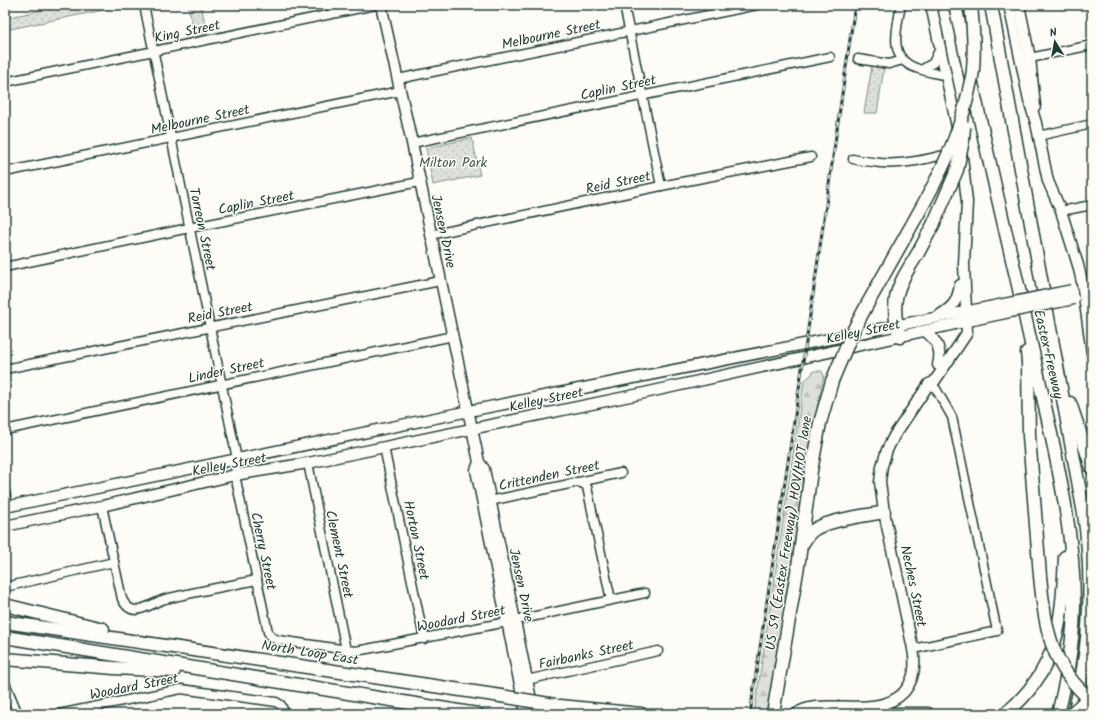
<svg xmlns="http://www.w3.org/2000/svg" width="1097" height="719" viewBox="0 0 1097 719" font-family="Kalam,sans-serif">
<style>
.grass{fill:url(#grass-dots);stroke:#7e8e88}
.forest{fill:url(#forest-firs);stroke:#7e8e88}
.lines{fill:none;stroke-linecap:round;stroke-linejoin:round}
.minor-casing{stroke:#1f3d34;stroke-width:11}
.major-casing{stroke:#1f3d34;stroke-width:13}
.highway-casing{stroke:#1f3d34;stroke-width:15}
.minor{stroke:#fdfcf7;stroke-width:8}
.major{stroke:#fdfcf7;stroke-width:10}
.highway{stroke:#fdfcf7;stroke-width:12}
.rail-casing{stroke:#1f3d34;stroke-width:3}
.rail{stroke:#fdfcf7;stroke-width:1.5;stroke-dasharray:4.5;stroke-linecap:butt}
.major-bridge-casing{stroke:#1f3d34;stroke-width:13;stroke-linecap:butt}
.highway-bridge-casing{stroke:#1f3d34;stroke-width:15;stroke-linecap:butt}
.major-bridge{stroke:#fdfcf7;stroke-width:10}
.highway-bridge{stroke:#fdfcf7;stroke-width:12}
.labels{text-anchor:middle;stroke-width:3;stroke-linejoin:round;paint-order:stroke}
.street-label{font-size:14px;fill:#1f3d34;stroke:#fdfcf7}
.park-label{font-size:14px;fill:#455e55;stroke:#fdfcf7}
</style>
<defs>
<pattern id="grass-dots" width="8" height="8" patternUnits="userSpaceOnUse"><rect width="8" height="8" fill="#dde0db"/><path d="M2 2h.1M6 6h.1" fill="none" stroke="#bdc1bd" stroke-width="1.8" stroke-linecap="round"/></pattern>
<pattern id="forest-firs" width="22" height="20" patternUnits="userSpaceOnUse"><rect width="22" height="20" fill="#dde0db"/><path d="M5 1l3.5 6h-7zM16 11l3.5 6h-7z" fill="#bdc1bd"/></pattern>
</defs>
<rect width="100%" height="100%" fill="#fdfcf7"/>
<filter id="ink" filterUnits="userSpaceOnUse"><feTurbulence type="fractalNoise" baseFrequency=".025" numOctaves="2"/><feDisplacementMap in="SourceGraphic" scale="8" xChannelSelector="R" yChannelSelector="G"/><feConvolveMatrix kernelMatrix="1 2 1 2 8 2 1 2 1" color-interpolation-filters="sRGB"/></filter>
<g filter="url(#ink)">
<g class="grass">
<path d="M66 5H128L5 30V18Z"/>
<path d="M188 5H201L208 37 196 40Z"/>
<path d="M872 66 884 68 877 113H864Z"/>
<path d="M472 138 480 175 433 185 426 148Z"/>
</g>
<path class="forest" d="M813 371H822L824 376 812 432 769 714H754L804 381 812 374Z"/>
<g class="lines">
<g class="minor-casing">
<g id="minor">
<path d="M144 5 237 459 235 475 268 632 271 637 278 640 355 651 367 649 507 622 645 593"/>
<path d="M624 5 661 186"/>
<path d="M901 5C897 28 887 58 916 68 926 72 936 73 946 76"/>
<path d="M1030 58 1092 45"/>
<path d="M858 59 889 64 903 60"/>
<path d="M923 69 933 63 940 48"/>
<path d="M398 79 757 5"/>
<path d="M5 82 375 5"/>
<path d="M1038 136 1092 124"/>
<path d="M412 143 830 57"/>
<path d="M853 159C862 161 872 162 881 163 904 165 928 159 951 153"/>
<path d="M5 172 400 91"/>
<path d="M1061 211 1092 205"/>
<path d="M430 235 661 186 811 157"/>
<path d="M5 267 189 228 419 182"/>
<path d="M5 369 440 281"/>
<path d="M5 430 453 336"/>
<path d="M384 447 424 639"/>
<path d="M308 463 346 650"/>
<path d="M577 482 584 484 587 487 611 600"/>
<path d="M5 492 8 506"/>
<path d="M485 502 621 473"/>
<path d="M102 506 122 599C125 605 129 610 136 610 146 609 155 602 165 599 195 592 226 586 257 580"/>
<path d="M5 587 114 562"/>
<path d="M913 649 997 631 952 417 936 389 929 384"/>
<path d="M522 681 658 651"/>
<path d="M5 683 18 714"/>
<path d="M59 714 181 689 276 702 281 705 285 714"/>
</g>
</g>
<g class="major-casing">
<g id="major">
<path d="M381 5 412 143 479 462 484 469 534 714"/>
<path d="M931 5 958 132"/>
<path d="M1009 5 1029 100 1036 123 1048 181 1061 211 1078 265 1082 282 1092 353"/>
<path d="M1019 5 1030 58 1035 106"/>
<path d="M940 315C954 306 957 302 960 285"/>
<path d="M925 331C937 341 942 349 938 365"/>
<path d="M479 462 476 470 526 714"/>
<path d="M5 507 469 411 989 307"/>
<path d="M5 526 102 506 235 475 308 463 640 394 991 316"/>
<path d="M796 714C802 709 809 708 816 707 843 704 884 714 904 692 915 679 916 665 913 649L884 512 880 482 882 466 887 450 894 436 929 384 934 382 967 333 964 264 967 202 962 156"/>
</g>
</g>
<g class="highway-casing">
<g id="highway">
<path d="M955 5C975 98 996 192 1018 285 1028 330 1038 375 1048 420 1061 479 1074 541 1074 603 1074 640 1067 678 1058 714"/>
<path d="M991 5 1084 514C1094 581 1090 648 1074 714"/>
<path d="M868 303 918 214"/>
<path d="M900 337C888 299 899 284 918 253 923 244 928 234 933 225"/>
<path d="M1027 352 1028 363 1029 436 1040 576"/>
<path d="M1070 403 1092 468"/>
<path d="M803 543C805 540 807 536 810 533 822 520 866 516 884 512"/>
<path d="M5 605 103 629"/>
<path d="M5 622 501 696"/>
<path d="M5 637 477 714"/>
<path d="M5 659 114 668 174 671"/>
<path d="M560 706 641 714"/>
<path d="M773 714 799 560 811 471 820 423 832 381"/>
<path d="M880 714H928"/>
<path d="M1005 714C1059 670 1062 621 1065 557"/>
</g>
</g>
<use href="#minor" class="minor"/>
<use href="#major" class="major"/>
<use href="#highway" class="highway"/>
<g class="rail-casing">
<path id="rail" d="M750 714 808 329 855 5"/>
</g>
<use href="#rail" class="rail"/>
<g class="major-bridge-casing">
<g id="major-bridge">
<path d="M989 307 1072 290"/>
<path d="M991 316 1074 299"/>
</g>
</g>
<g class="highway-bridge-casing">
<g id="highway-bridge">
<path d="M918 214C940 175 960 134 969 90 970 83 973 76 973 69 975 48 973 26 971 5"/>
<path d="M933 225 957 170 963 140 964 127"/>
<path d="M832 381 854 329 868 303"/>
<path d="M1040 576C1045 627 1050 666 1092 701"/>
<path d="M501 696 555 705"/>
<path d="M1071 714 1092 695"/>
</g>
</g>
<use href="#major-bridge" class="major-bridge"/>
<use href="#highway-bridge" class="highway-bridge"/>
</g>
</g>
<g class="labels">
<g class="street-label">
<text transform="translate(187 31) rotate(-12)" y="5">King Street</text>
<text transform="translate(551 34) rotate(-12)" y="5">Melbourne Street</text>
<text transform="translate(618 87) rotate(-12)" y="5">Caplin Street</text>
<text transform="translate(200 119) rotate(-12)" y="5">Melbourne Street</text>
<text transform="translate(618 182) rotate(-12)" y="5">Reid Street</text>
<text transform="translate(256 202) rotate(-11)" y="5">Caplin Street</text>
<text transform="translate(203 229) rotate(78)" y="5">Torreon Street</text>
<text transform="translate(444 231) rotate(78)" y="5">Jensen Drive</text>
<text transform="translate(220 312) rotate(-11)" y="5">Reid Street</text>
<text transform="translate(863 331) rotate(-12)" y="5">Kelley Street</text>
<text transform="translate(1049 354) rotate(77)" y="5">Eastex Freeway</text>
<text transform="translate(226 370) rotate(-12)" y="5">Linder Street</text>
<text transform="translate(546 399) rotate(-12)" y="5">Kelley Street</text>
<text transform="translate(229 464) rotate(-11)" y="5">Kelley Street</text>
<text transform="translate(549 475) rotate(-12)" y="5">Crittenden Street</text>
<text transform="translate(788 533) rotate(-81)" y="5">US 59 (Eastex Freeway) HOV/HOT lane</text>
<text transform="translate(417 540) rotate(78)" y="5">Horton Street</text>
<text transform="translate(264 551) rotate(78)" y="5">Cherry Street</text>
<text transform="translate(340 554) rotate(78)" y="5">Clement Street</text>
<text transform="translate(522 585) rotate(78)" y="5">Jensen Drive</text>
<text transform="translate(914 586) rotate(78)" y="5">Neches Street</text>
<text transform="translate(461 618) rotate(-11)" y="5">Woodard Street</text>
<text transform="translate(310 652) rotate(9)" y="5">North Loop East</text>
<text transform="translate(586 654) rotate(-12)" y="5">Fairbanks Street</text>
<text transform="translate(134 686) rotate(-11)" y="5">Woodard Street</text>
</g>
<g class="park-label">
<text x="453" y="167">Milton Park</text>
</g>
</g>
<rect width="1097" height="719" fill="none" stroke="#fdfcf7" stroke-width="20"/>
<rect x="10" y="10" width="1077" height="699" fill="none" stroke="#1f3d34" stroke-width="1.5" filter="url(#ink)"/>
<g transform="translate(1055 42) rotate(349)" stroke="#fdfcf7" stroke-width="3" paint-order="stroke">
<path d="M0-3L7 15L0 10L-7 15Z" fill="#1f3d34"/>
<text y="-6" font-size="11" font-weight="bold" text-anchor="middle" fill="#1f3d34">N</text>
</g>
</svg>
